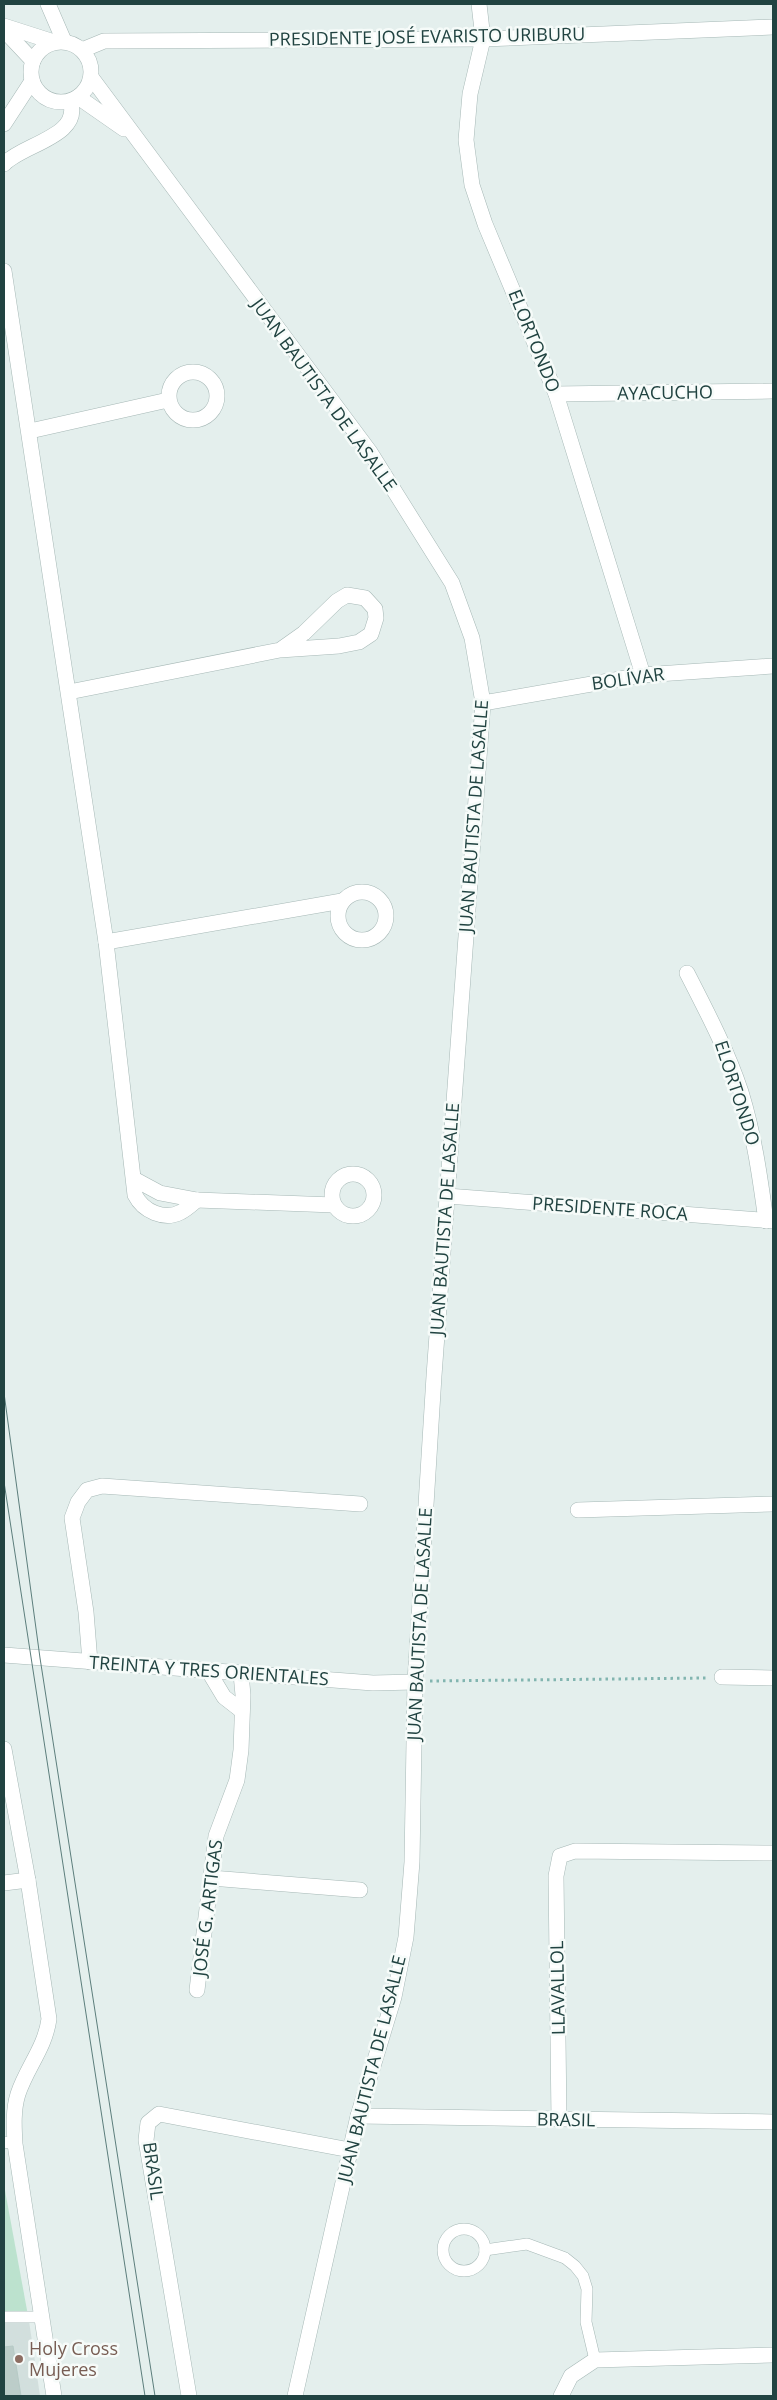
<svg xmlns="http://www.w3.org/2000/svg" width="777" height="2400" viewBox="0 0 777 2400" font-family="'Open Sans',sans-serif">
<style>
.built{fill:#d2dfdd}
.green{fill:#bce2ce}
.building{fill:#bccdc9;stroke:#b6cac6}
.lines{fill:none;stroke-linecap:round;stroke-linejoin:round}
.service-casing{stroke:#a6b8b6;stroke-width:12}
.minor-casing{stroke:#a6b8b6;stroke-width:16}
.tertiary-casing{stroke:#a6b8b6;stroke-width:16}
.path{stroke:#82b5b0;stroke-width:3;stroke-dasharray:2.5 4;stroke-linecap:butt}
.service{stroke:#fff;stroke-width:11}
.minor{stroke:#fff;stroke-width:15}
.tertiary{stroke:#fff;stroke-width:15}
.tram{stroke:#5c7e7c;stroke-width:1}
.education-dot{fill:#8d6e63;stroke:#f6fbf9;stroke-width:2}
.labels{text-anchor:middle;stroke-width:5;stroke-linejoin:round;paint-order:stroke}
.street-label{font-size:18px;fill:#214341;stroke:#f6fbf9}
.education-label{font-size:18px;fill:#785e54;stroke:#f6fbf9;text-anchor:start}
</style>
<rect width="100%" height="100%" fill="#e4efed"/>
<path class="built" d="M29 2321 40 2396H4V2322Z"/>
<path class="green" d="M4 2185 29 2321 4 2322Z"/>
<path class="building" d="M13 2346 21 2396H4V2347Z"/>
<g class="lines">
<g class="service-casing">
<g id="service">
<path d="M4 2142 15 2144"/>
<circle cx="464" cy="2250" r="21"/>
<path d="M485 2250 527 2244 565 2258 575 2266 583 2276 587 2289 586 2322 595 2360"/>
<path d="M4 2317H42"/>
</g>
</g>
<g class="minor-casing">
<g id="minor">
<path d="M48 4 64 41"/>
<path d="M479 4 483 39 470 94 466 140 472 185 485 224 556 394 643 675"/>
<path d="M91 77 370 452 452 583 472 638 483 703 434 1376 415 1682 412 1862 406 1937 394 1997 358 2116 295 2396"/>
<path d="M78 97 124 129"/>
<path d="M4 124 32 81"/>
<path d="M4 164C23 144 83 136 70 101"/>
<path d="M4 271 106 942 135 1195C143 1211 164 1221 181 1212 187 1209 192 1204 197 1200"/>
<circle cx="193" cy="396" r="24"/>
<path d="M556 394 773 391"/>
<path d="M30 431 168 400"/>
<path d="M69 692 280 650 339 646 359 642 371 634 376 618 375 609 365 598 347 595 337 601 304 633 280 650"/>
<path d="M483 703 643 675 773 666"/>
<circle cx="362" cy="916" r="24"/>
<path d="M106 942 342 901"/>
<path d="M687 973C707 1012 727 1050 741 1092 754 1134 760 1177 766 1221"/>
<circle cx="353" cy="1195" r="21"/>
<path d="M134 1179 160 1193 197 1200 334 1205"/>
<path d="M447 1196 773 1221"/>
<path d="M578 1510 773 1504"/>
<path d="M4 1655 373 1683 415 1682"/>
<path d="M90 1662 86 1612 72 1518 78 1502 87 1490 102 1486 360 1504"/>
<path d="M209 1672 224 1697 242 1711"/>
<path d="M722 1677 773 1678"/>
<path d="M4 1749 28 1880 49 2019C45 2048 27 2067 18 2094 13 2110 14 2127 15 2144L54 2396"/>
<path d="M211 1878 360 1890"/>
<path d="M4 1883 28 1880"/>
<path d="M197 1990 216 1836 237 1780 241 1750 243 1695 241 1674"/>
<path d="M358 2116 773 2122"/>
<path d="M559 2120 556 1876 560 1856 575 1851 773 1853"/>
<path d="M189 2396 146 2140 148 2123 159 2114 350 2150"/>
<path d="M561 2396 571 2376 595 2360 773 2355"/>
</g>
</g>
<g class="tertiary-casing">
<g id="tertiary">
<path d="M4 26 54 42"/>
<path d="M4 30 33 61"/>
<circle cx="61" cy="72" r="30"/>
<path d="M82 50 104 41 483 39 773 27"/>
</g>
</g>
<path class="path" d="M430 1681 706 1678"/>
<use href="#service" class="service"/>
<use href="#minor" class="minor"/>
<use href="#tertiary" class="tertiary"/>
<g class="tram">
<path d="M4 1393 40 1658 155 2396"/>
<path d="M4 1482 145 2396"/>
</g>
</g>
<circle class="education-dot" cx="19" cy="2359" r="5"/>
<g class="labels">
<g class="street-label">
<text transform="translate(427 37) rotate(-1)" y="6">PRESIDENTE JOSÉ EVARISTO URIBURU</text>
<text transform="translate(534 341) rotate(68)" y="6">ELORTONDO</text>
<text transform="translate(665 393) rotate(-1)" y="6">AYACUCHO</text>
<text transform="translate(324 395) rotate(54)" y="6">JUAN BAUTISTA DE LASALLE</text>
<text transform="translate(628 679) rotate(-8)" y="6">BOLÍVAR</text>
<text transform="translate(474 816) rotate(-86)" y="6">JUAN BAUTISTA DE LASALLE</text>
<text transform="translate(737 1093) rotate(72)" y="6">ELORTONDO</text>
<text transform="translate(610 1209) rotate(4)" y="6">PRESIDENTE ROCA</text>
<text transform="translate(445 1219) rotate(-86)" y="6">JUAN BAUTISTA DE LASALLE</text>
<text transform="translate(420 1624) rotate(-87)" y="6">JUAN BAUTISTA DE LASALLE</text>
<text transform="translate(209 1671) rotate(4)" y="6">TREINTA Y TRES ORIENTALES</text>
<text transform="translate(208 1908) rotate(-83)" y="6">JOSÉ G. ARTIGAS</text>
<text transform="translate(558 1988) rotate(-91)" y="6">LLAVALLOL</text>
<text transform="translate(372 2069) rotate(-76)" y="6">JUAN BAUTISTA DE LASALLE</text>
<text transform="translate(566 2120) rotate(1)" y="6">BRASIL</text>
<text transform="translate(153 2171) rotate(82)" y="6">BRASIL</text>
</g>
<g class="education-label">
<text x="29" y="2355">Holy Cross<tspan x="29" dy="21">Mujeres</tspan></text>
</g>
</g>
<rect width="777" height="2400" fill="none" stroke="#214341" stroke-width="10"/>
</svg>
